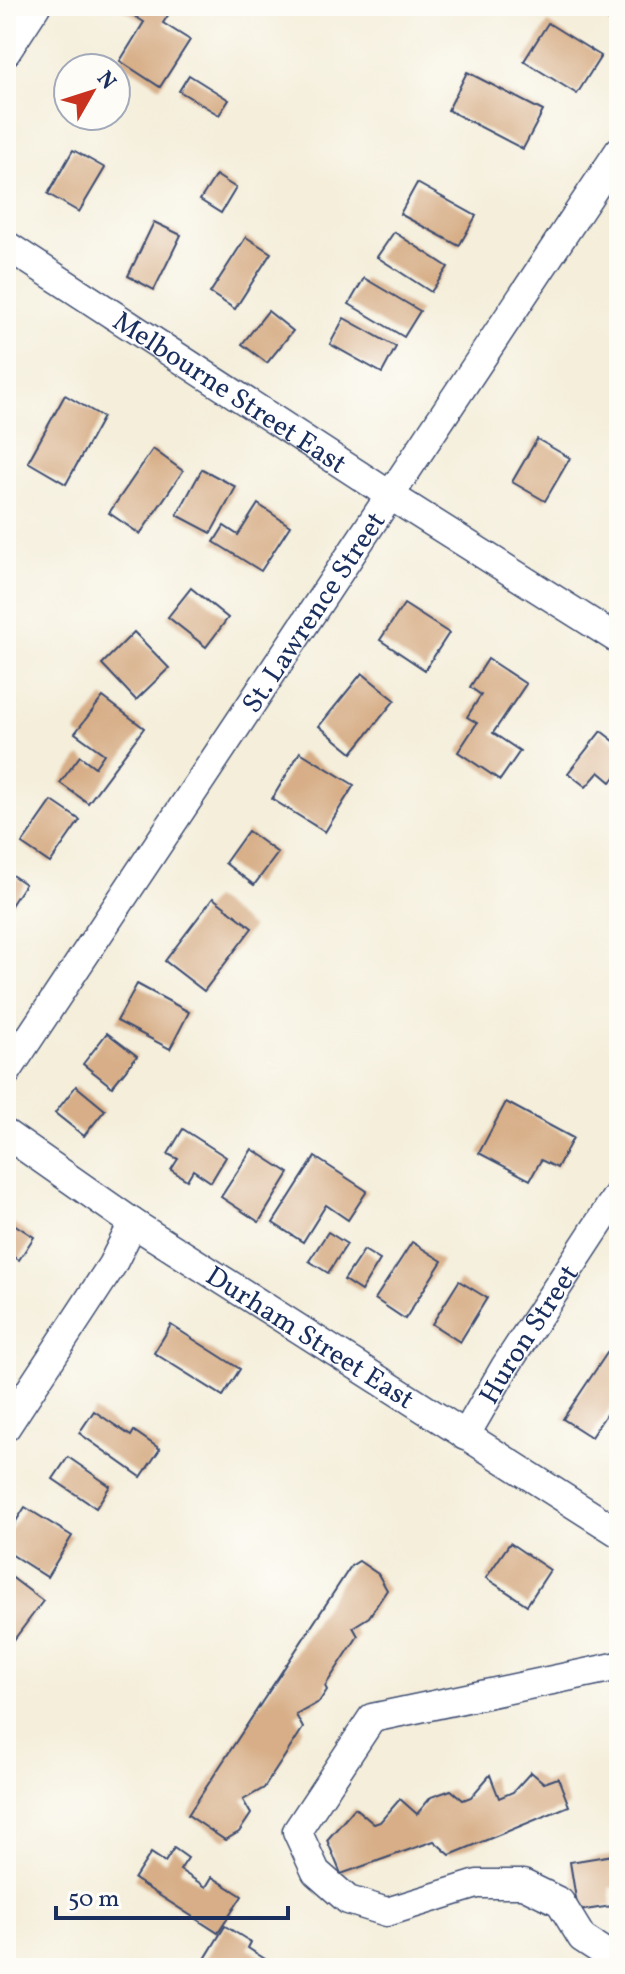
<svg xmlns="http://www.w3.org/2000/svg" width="625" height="1974" viewBox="0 0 625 1974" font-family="Vollkorn,serif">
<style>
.building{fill:#d7ae87}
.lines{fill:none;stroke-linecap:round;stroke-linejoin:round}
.minor-casing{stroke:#3c4c71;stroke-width:31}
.minor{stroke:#fff;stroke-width:28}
.labels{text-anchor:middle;stroke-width:6;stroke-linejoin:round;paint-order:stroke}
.street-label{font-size:28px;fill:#1b2f5e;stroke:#fdfcf7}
</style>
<rect width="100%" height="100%" fill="#fdfcf7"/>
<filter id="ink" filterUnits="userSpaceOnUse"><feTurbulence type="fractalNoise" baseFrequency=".0125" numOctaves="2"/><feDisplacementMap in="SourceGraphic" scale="16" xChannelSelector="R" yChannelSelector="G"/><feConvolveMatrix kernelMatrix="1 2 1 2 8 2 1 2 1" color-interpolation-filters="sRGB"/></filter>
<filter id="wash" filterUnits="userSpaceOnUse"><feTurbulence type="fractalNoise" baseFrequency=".006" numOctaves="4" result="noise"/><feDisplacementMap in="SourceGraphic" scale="32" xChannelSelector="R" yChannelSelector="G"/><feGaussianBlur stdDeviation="1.8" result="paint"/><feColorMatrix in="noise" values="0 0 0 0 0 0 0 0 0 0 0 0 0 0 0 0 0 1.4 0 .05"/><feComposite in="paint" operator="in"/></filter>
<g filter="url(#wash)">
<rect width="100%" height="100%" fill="#f4eeda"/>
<g id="blocks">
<g class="building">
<path d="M118 6H174L163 23 190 40 160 87 120 61 144 22Z"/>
<path d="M587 6H619V27Z"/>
<path d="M548 23 601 56 577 94 524 61Z"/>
<path d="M467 72 543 111 523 149 448 110Z"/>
<path d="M189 75 229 100 219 115 179 91Z"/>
<path d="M73 150 105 168 79 212 48 194Z"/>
<path d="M216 175 236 188 221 213 200 200Z"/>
<path d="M417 183 476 216 459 246 400 214Z"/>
<path d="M154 222 181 235 154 290 128 276Z"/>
<path d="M394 232 448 267 431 292 377 257Z"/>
<path d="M246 237 271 253 235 309 210 293Z"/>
<path d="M364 278 420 311 404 337 349 304Z"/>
<path d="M268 311 293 331 267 363 242 344Z"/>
<path d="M344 318 396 347 382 373 330 344Z"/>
<path d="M65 395 103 417 66 484 28 462Z"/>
<path d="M537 439 570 458 545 501 512 482Z"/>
<path d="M153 449 183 471 140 534 109 513Z"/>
<path d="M202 469 236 487 211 533 177 515Z"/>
<path d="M258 504 290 526 261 571 214 542 224 526 238 535Z"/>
<path d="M191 588 228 618 206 647 168 617Z"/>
<path d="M404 604 449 633 425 670 380 640Z"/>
<path d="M134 632 169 668 136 700 102 664Z"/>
<path d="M488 659 526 684 493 733 520 751 500 780 458 752 477 723 467 717 481 695 470 687Z"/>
<path d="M362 673 395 700 352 753 319 726Z"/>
<path d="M103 697 144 728 88 803 60 783 80 756 95 767 104 754 75 733Z"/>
<path d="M601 731 619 745V772L611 782 599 772 586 787 568 773Z"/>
<path d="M300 752 354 785 325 832 272 799Z"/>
<path d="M52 801 80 820 50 863 22 844Z"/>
<path d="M248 831 278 853 254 885 225 863Z"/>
<path d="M6 871 25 884 6 913Z"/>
<path d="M213 898 252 928 204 991 165 961Z"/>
<path d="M137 984 189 1012 170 1049 117 1021Z"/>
<path d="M107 1033 137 1056 112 1087 83 1064Z"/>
<path d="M76 1086 105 1110 84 1136 55 1113Z"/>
<path d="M506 1102 573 1138 557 1168 541 1160 530 1180 479 1153Z"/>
<path d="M183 1129 226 1157 211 1182 193 1170 187 1180 171 1170 178 1159 168 1154Z"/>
<path d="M252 1149 289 1173 259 1222 221 1197Z"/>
<path d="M315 1157 367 1191 348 1220 326 1205 303 1242 273 1223Z"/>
<path d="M6 1219 34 1237 19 1260 6 1252Z"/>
<path d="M328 1232 347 1244 328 1273 309 1261Z"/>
<path d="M412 1242 442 1261 405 1319 375 1299Z"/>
<path d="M364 1250 380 1260 361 1291 344 1280Z"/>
<path d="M459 1281 487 1298 460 1342 432 1324Z"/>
<path d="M171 1325 240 1369 223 1396 154 1353Z"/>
<path d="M609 1350 619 1356V1395L591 1437 563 1419Z"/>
<path d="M94 1411 131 1436 134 1431 160 1449 141 1477 79 1433Z"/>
<path d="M68 1457 110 1486 96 1508 53 1479Z"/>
<path d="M25 1507 72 1536 47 1577 6 1551V1537Z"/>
<path d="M510 1543 550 1570 527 1605 486 1578Z"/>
<path d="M359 1561 378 1574 387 1590 369 1617 353 1627 358 1636 325 1686 327 1690 319 1702 296 1715 303 1728 264 1788 243 1800 251 1814 239 1832 225 1840 188 1815 351 1566Z"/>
<path d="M6 1573 43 1601 13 1641 6 1635Z"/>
<path d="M531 1772 544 1783 558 1778 569 1806 450 1855 434 1841 341 1874 327 1840 355 1808 374 1824 380 1822 400 1799 417 1814 431 1797 451 1790 463 1800 471 1797 490 1775 499 1798 513 1792Z"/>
<path d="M174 1848 188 1858 180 1870 206 1887 212 1877 242 1896 218 1933 134 1879 151 1853 165 1862Z"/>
<path d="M619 1854V1885L610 1887 612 1906 578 1911 570 1862Z"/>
<path d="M225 1926 251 1942 248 1948 279 1968H220L205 1959Z"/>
</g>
</g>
</g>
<g filter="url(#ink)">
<use href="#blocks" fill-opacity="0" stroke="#3c4c71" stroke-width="2"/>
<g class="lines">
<g class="minor-casing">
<g id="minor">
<path d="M6 52 36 6"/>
<path id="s1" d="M6 245 391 496 619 640"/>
<path id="s2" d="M6 1073 619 151"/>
<path id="s3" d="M6 1134 133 1223 619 1533"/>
<path d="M6 1427 112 1265 133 1223"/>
<path id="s4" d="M465 1436 505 1367 619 1193"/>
<path d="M619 1666 372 1718 297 1831 316 1872 348 1900 387 1912 477 1884H523L560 1902 582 1938 619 1962"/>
</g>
</g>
<use href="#minor" class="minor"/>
</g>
</g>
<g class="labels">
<g class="street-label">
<text dy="10" stroke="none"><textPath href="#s1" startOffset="268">Melbourne Street East</textPath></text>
<text dy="10" stroke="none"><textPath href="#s2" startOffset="554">St. Lawrence Street</textPath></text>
<text dy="10" stroke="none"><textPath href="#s4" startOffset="120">Huron Street</textPath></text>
<text dy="10" stroke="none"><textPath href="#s3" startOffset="366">Durham Street East</textPath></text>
</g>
</g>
<rect width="625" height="1974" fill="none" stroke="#fdfcf7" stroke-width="32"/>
<g transform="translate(92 92) rotate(51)"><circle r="38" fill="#fdfcf7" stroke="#a3aaba" stroke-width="2"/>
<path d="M0-6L14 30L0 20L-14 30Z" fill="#c8321e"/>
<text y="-12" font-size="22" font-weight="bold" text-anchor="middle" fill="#1b2f5e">N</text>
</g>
<path d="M56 1906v12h232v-12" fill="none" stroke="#1b2f5e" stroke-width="4"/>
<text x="68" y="1906" font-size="24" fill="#1b2f5e" stroke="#fdfcf7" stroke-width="6" paint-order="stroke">50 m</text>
</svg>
